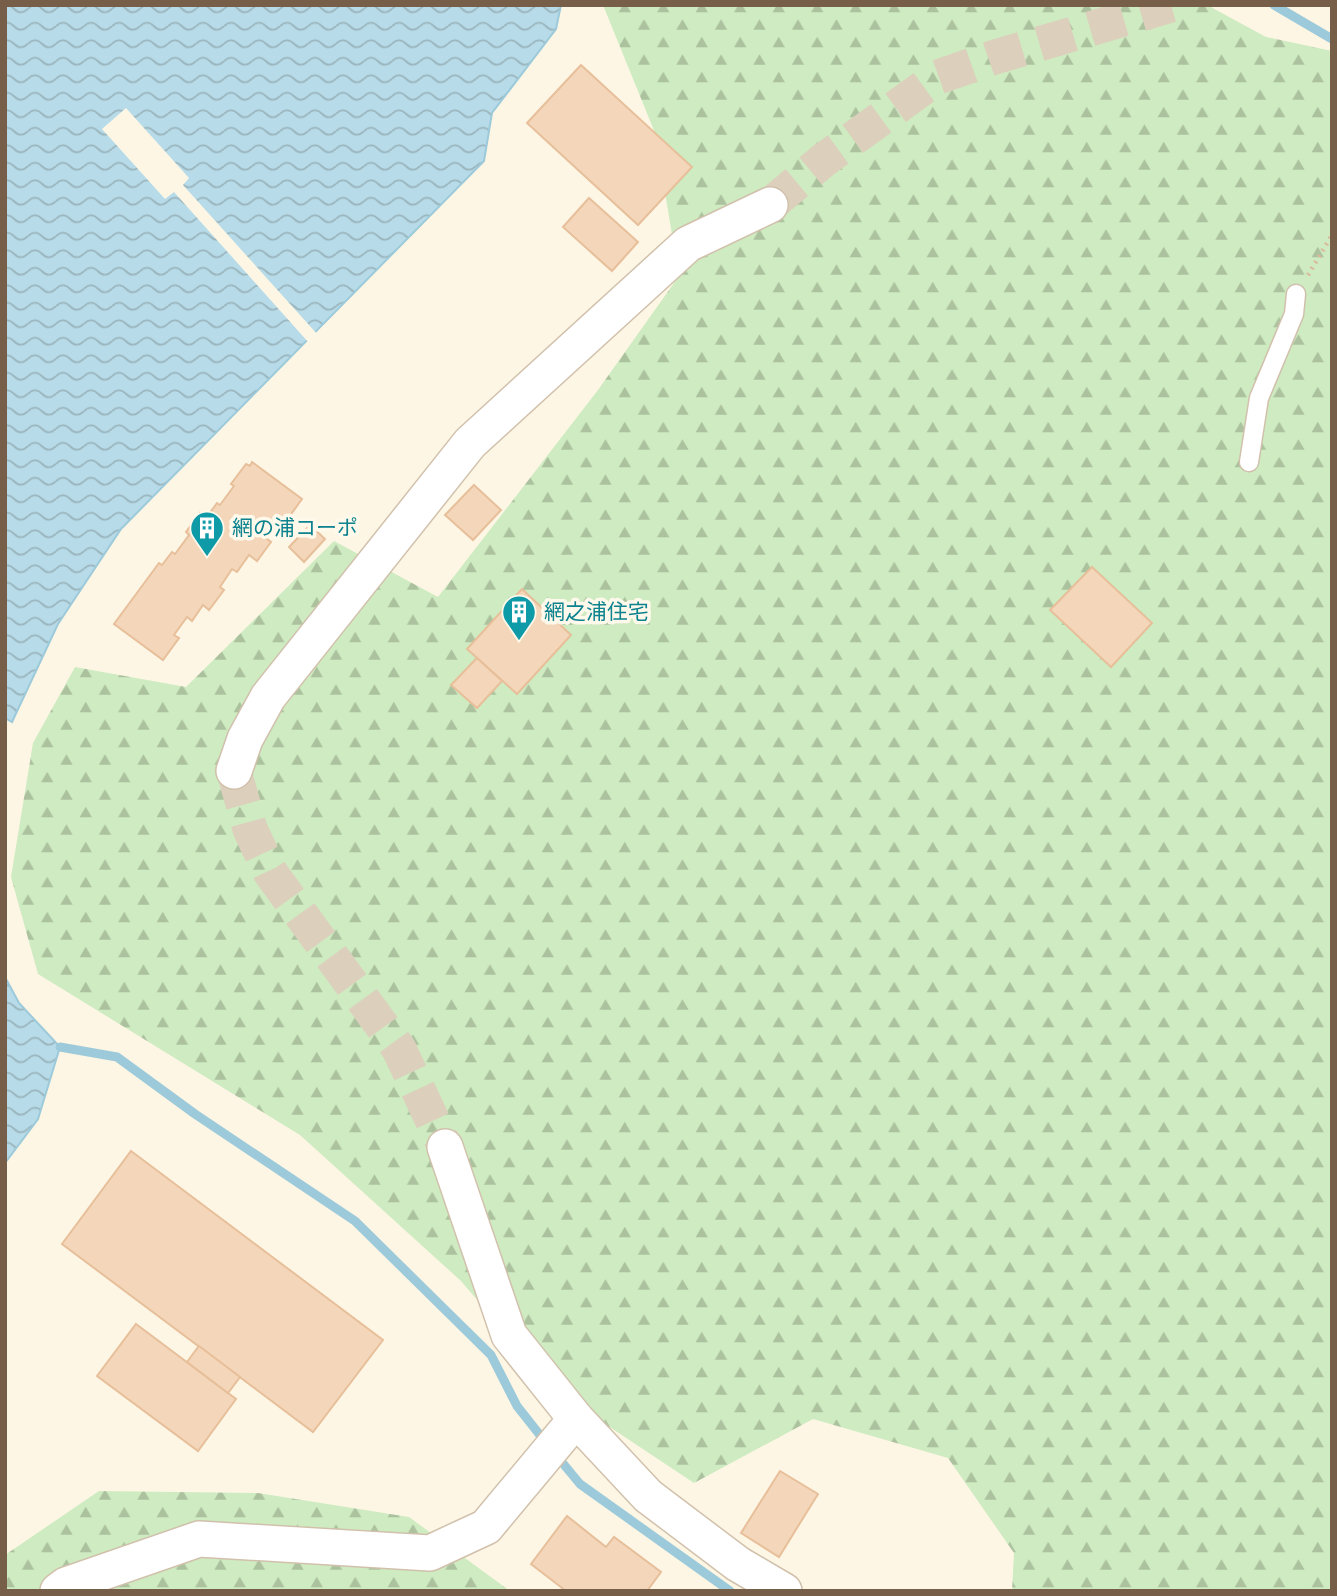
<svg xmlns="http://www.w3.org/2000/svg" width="1337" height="1596" viewBox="0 0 1337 1596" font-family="'Asap Condensed','Noto Sans JP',sans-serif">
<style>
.forest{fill:url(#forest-firs)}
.water{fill:url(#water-waves);stroke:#9dcada;stroke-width:2}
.pier{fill:#fdf6e4}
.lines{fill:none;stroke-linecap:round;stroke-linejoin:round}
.stream{stroke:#9dcada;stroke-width:9}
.building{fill:#f4d7ba;stroke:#e7bf9a;stroke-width:2}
.minor-tunnel{stroke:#dcd0bd;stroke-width:35;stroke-dasharray:35 18;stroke-linecap:butt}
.service-casing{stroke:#d1c1ac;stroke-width:21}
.minor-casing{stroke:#d1c1ac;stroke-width:38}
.path{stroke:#d9ba9d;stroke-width:4.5;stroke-dasharray:2 5;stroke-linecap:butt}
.service{stroke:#fff;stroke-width:18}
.minor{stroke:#fff;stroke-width:35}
.labels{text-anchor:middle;stroke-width:7;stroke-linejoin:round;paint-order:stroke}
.culture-label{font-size:21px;fill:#0d838f;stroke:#fff9eb;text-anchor:start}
</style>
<defs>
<pattern id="forest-firs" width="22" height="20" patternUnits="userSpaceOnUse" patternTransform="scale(1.75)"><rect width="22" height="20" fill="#ceebc1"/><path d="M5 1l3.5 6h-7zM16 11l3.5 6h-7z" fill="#acc29f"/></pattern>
<pattern id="water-waves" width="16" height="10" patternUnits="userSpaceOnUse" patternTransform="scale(1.75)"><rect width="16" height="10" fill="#b7dbe8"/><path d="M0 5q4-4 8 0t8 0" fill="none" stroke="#9ab5be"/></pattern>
</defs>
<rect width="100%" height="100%" fill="#fdf6e4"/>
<g class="forest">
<path d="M603 5H1207L1266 37 1332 51V1591H1012L1014 1553 948 1458 813 1419 694 1483 554 1390 461 1281 300 1135 38 974 11 877 33 743 75 667 186 687 334 541 438 597 598 390 679 276 655 133Z"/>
<path d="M99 1491 258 1493 409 1517 510 1591H5V1555Z"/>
</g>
<g class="water">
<path d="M5 5H561L556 29 492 113 484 161 121 529 58 624 12 722 5 718Z"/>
<path d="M5 977 19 1003 60 1047 38 1119 5 1163Z"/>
</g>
<path class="pier" d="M126 108 189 178 183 185 318 335 309 343 174 192 165 199 102 129Z"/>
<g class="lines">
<g class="stream">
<path d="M1274 5 1332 39"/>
<path d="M60 1047 117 1057 195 1114 355 1221 491 1355 517 1406 547 1444"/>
<path d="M556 1455 580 1484 730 1591"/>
</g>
</g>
<g class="building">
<path d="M581 65 692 167 638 225 527 123Z"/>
<path d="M589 198 638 242 612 271 563 227Z"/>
<path d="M252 462 302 499 284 524 279 520 266 538 271 542 257 561 249 555 237 572 232 569 220 587 224 590 209 610 203 605 192 621 187 617 174 635 179 638 163 660 114 624 159 563 162 565 172 552 175 554 189 535 186 532 200 513 206 518 217 503 220 505 234 486 231 484 246 464 250 466Z"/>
<path d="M474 485 501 510 473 540 445 515Z"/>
<path d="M310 525 325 539 304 562 289 547Z"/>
<path d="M1092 567 1152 623 1111 667 1050 610Z"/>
<path d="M522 589 571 635 517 694 467 649Z"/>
<path d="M477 658 502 681 477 708 451 685Z"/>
<path d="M131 1151 383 1340 313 1432 62 1244Z"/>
<path d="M136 1324 236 1399 198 1451 97 1376Z"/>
<path d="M199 1346 240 1377 228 1393 187 1362Z"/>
<path d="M780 1471 818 1494 779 1557 741 1533Z"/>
<path d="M567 1516 606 1547 614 1537 661 1572 647 1591H566L531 1564Z"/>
</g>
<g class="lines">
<g class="minor-tunnel">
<path d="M770 205 825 159 938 77 995 57 1171 5"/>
<path d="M234 771 250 829 270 872 399 1049 445 1147"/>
</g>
<g class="service-casing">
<path id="service" d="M1249 462 1259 398 1294 314 1296 294"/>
</g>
<g class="minor-casing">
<g id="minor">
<path d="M234 771 245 739 268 697 470 443 688 244 770 205"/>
<path d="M445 1147 509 1335 576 1419 648 1496 738 1564 784 1591"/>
<path d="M58 1591 66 1585 199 1539 430 1553 486 1527 576 1419"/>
</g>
</g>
<path class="path" d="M1308 275 1332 235"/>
<use href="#service" class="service"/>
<use href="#minor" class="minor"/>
</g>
<defs>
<g id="building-pin" transform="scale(1.75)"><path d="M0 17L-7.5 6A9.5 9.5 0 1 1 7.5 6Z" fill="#0f9aa8" stroke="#fff9eb"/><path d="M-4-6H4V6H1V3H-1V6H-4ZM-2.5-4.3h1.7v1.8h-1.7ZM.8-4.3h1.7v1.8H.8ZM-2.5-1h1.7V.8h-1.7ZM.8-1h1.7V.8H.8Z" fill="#fff"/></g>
</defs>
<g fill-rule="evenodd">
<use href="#building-pin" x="207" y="528"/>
<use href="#building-pin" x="519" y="612"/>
</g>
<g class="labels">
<g class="culture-label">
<text x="232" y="535">網の浦コーポ</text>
<text x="544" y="619">網之浦住宅</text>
</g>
</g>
<rect width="1337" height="1596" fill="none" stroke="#775e48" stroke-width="14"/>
</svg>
